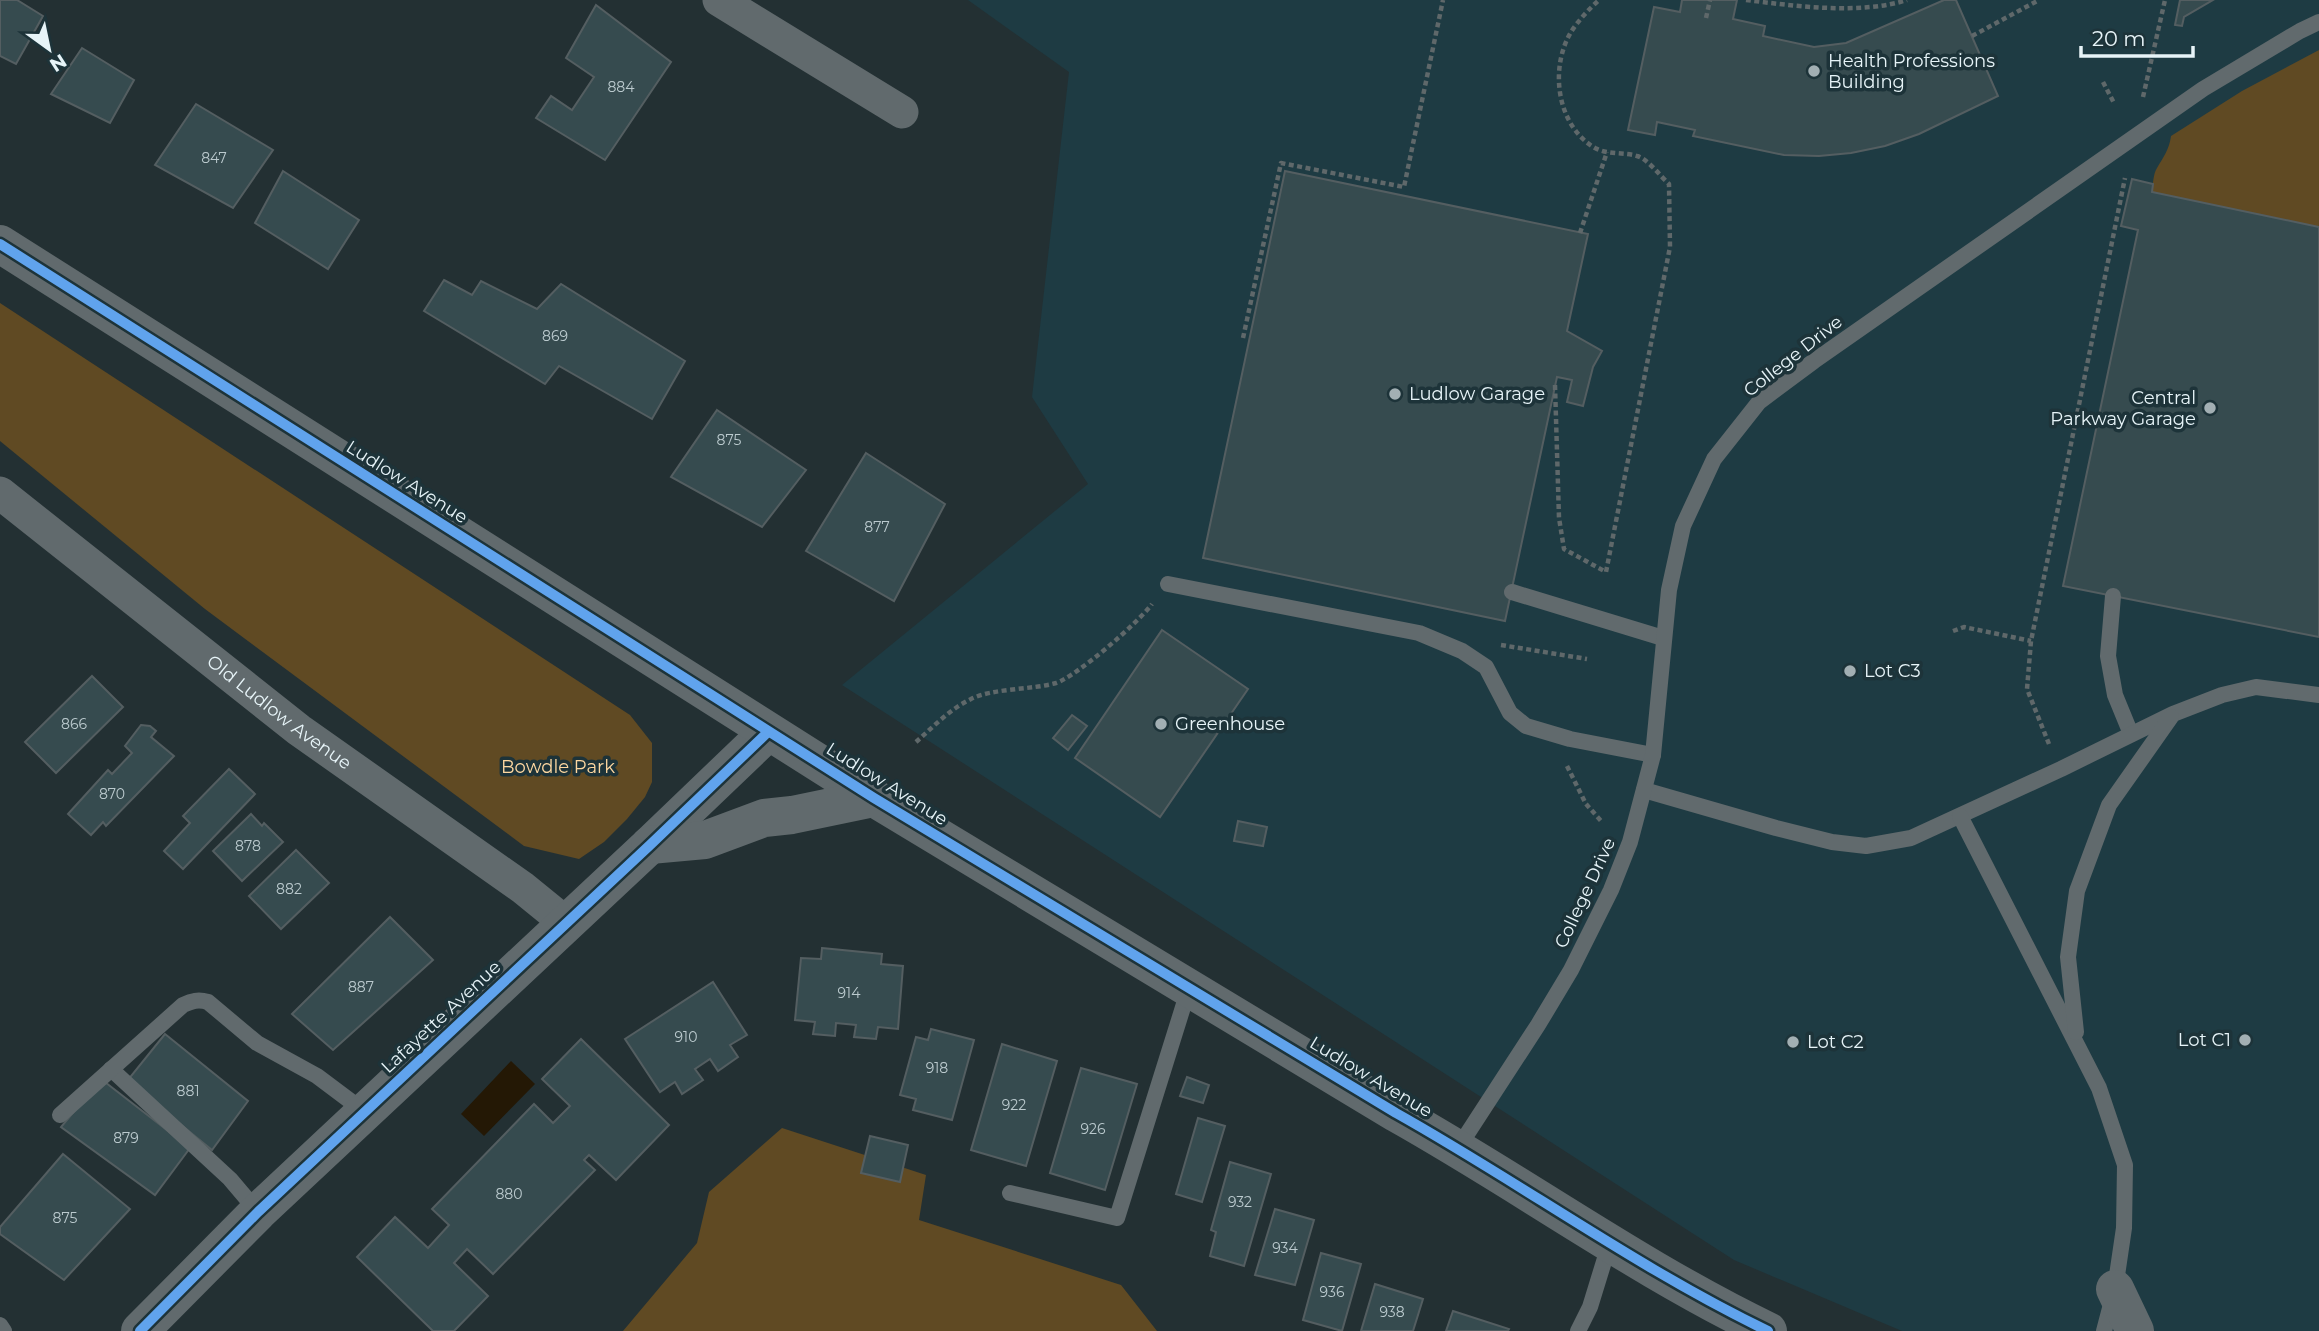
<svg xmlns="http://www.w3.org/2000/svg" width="2319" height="1331" viewBox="0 0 2319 1331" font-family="Montserrat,sans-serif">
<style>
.built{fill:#1e3b43}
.green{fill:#604a23}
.water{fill:#241805}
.building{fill:#364b4f;stroke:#545e61;stroke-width:2}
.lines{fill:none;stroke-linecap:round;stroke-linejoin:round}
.path{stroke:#5f686a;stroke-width:4.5;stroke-dasharray:5 3.5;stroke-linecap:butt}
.service{stroke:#616a6d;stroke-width:16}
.minor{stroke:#616a6d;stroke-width:33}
.tertiary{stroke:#616a6d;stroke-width:38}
.secondary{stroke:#616a6d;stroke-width:38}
.cycleway-casing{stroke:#1d3339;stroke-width:15}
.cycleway{stroke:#60a3ed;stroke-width:10}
.poi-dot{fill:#a2afb3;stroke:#1d3339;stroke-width:2.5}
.labels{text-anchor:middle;stroke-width:7;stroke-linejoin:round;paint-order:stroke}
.number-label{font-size:14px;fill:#bbcace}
.poi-label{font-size:18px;fill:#e7f4f8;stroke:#1d3339;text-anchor:start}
.street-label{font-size:18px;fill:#e7f4f8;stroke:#1d3339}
.park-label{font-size:18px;fill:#fed8a1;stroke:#1d3339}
</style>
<rect width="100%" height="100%" fill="#233033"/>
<path class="built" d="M968 0H2319V1331H1902L1734 1260 842 685 1088 484 1032 397 1069 72Z"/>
<g class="green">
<path d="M2319 50V227L2152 192C2153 185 2153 174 2157 168 2164 156 2169 150 2171 136L2242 91Z"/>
<path d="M0 303 630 715 652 743V782L645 797 627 819 604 842 579 859 524 846 205 609 0 441Z"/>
<path d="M782 1128 926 1175 919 1220 1121 1285 1157 1331H623L697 1243 709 1192Z"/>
</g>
<path class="water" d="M511 1061 535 1084 484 1136 461 1114Z"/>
<g class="building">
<path d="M0 0H17L43 16 16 64 0 56Z"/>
<path d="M1682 0H1737L1733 19 1765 26 1763 36 1814 47 1846 43 1944 0H1956L1998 96 1919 134 1885 146 1851 153 1819 156 1784 155 1693 136 1695 130 1657 122 1655 135 1628 130 1654 7 1680 12Z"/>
<path d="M2180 0H2213L2184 17 2182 26 2175 25Z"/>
<path d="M596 5 671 62 605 160 536 118 551 96 572 110 594 77 566 58Z"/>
<path d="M82 48 134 80 110 123 51 94Z"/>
<path d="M196 104 273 150 233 208 155 165Z"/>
<path d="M283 171 359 220 328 269 255 223Z"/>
<path d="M1285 171 1588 234 1567 331 1602 351 1593 367 1583 406 1567 402 1572 380 1557 377 1505 621 1203 558Z"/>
<path d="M2132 179 2153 184 2152 192 2319 227V637L2063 586 2138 230 2121 226Z"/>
<path d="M444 280 472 295 481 281 537 309 561 284 685 361 652 419 559 366 545 384 424 311Z"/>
<path d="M717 410 806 470 762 527 671 477Z"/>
<path d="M866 453 945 504 894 601 806 551Z"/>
<path d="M1162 630 1248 689 1160 817 1075 758Z"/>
<path d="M92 676 123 707 56 773 25 742Z"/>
<path d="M1072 715 1087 726 1068 750 1053 738Z"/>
<path d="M141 725 150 726 156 731 151 737 174 756 106 826 103 822 91 835 68 814 108 770 112 774 132 753 125 746Z"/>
<path d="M229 769 255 794 183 869 164 851 190 823 183 816Z"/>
<path d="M251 814 262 826 264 823 283 842 242 881 213 851Z"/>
<path d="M1238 821 1267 827 1263 846 1234 841Z"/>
<path d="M296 850 329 883 281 929 249 896Z"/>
<path d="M390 917 433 960 333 1050 292 1014Z"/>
<path d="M822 948 882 954 881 964 903 966 898 1029 878 1027 876 1039 854 1037 856 1025 836 1023 835 1036 813 1034 815 1022 795 1020 801 958 821 959Z"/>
<path d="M713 982 747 1035 730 1045 738 1057 718 1071 710 1059 695 1069 703 1080 682 1094 675 1082 660 1092 625 1039Z"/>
<path d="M931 1029 974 1040 952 1120 913 1110 916 1099 900 1095 916 1037 928 1040Z"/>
<path d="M165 1034 248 1101 212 1150 127 1081Z"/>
<path d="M581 1039 669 1125 616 1180 589 1155 584 1160 595 1170 493 1274 467 1249 454 1263 488 1296 454 1331H433L357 1257 395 1217 428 1248 449 1225 432 1209 534 1104 553 1123 570 1106 542 1079Z"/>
<path d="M1002 1044 1057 1061 1026 1166 971 1150Z"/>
<path d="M1081 1068 1137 1084 1105 1190 1050 1173Z"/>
<path d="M1187 1077 1209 1085 1203 1103 1180 1096Z"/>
<path d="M101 1079 190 1148 155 1195 61 1127Z"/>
<path d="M1198 1118 1225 1126 1202 1202 1176 1194Z"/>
<path d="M870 1136 908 1145 900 1182 861 1173Z"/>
<path d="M63 1154 130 1209 64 1280 0 1234V1227Z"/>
<path d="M1230 1162 1271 1174 1244 1266 1210 1256 1216 1232 1211 1230Z"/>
<path d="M1275 1209 1314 1220 1295 1285 1255 1275Z"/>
<path d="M1321 1253 1361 1264 1342 1331 1303 1320Z"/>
<path d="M1375 1284 1423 1299 1413 1331H1361Z"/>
<path d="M1453 1311 1509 1329 1508 1331H1446Z"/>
</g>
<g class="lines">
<g class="path">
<path d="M1746 0C1795 6 1860 15 1907 0"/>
<path d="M1706 18 1710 0"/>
<path d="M1972 36 2039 0"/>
<path d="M2103 82 2114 103"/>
<path d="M2143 97 2165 0"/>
<path d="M1580 233 1607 152"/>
<path d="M1243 338 1281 163 1404 187 1443 0"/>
<path d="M1555 385 1559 518 1564 549 1606 572 1670 247 1669 184C1660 176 1648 159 1637 156 1624 152 1608 155 1595 148 1557 126 1549 69 1571 32 1578 21 1589 9 1599 0"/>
<path d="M1953 631 1964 627 2031 641"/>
<path d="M1501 645 1587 659"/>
<path d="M916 742C933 727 950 709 971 699 993 688 1031 690 1056 683 1077 676 1139 622 1152 604"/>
<path d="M2049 744 2027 689 2031 641 2125 178"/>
<path d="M1567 766 1586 804 1602 822"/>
</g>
<g class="service">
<path d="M1168 584 1419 633 1462 651 1486 667 1510 713 1526 726 1570 739 1653 755"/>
<path d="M1512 592 1663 638"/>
<path d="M2113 596 2108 656 2115 695 2131 734"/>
<path d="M1644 790 1776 828 1832 842 1866 846 1911 838 2061 769 2173 714 2222 695 2256 687 2319 695"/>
<path d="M1960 816 2099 1088 2125 1165 2124 1228 2115 1289 2104 1331"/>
<path d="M2076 1032 2068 957 2077 891 2109 805 2171 717"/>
<path d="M111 1069 230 1179 258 1212"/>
<path d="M60 1115 183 1005C192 1001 198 999 208 1002L257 1043 317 1076 365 1112"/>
<path d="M1458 1148 1538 1025 1571 970 1611 890 1630 842 1653 755 1669 590 1683 526 1714 459 1759 402 1814 361 2203 89 2300 31 2319 22"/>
<path d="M1010 1193 1117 1218 1189 988"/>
<path d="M0 1325 4 1331"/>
<path d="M1578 1331 1590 1307 1610 1242"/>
</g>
<g class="minor">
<path d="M719 0 902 112"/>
<path id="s1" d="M0 493 299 730 523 888 566 923"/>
</g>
<path class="tertiary" d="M140 1331 258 1212 650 845 768 732"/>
<g class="secondary">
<path d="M0 244 874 798 1396 1113C1521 1183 1639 1269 1768 1331"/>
<path d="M650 845 705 840 764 818 792 815 874 798"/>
<path d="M2115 1289 2135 1331"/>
</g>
<g class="cycleway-casing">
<g id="cycleway">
<path d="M0 244 874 798 1396 1113C1521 1183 1639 1269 1768 1331"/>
<path d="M140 1331 258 1212 650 845 768 732"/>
</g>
</g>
<use href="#cycleway" class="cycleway"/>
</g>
<g class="poi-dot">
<circle cx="1814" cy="71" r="7"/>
<circle cx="1395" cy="394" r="7"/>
<circle cx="2210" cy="408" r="7"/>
<circle cx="1850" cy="671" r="7"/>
<circle cx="1161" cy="724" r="7"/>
<circle cx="2245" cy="1040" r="7"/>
<circle cx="1793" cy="1042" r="7"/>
</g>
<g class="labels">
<g class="number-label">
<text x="621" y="92">884</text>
<text x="214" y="163">847</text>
<text x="555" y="341">869</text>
<text x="729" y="445">875</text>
<text x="877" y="532">877</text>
<text x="74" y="729">866</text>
<text x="112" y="799">870</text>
<text x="248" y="851">878</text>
<text x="289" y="894">882</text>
<text x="361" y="992">887</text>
<text x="849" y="998">914</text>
<text x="686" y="1042">910</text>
<text x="937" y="1073">918</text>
<text x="188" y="1096">881</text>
<text x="1014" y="1110">922</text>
<text x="1093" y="1134">926</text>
<text x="126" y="1143">879</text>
<text x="509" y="1199">880</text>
<text x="1240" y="1207">932</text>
<text x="65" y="1223">875</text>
<text x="1285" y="1253">934</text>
<text x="1332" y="1297">936</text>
<text x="1392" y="1317">938</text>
</g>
<g class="poi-label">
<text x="1828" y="67">Health Professions<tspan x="1828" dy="21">Building</tspan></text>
<text x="1409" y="400">Ludlow Garage</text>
<text x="2196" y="404" text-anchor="end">Central<tspan x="2196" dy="21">Parkway Garage</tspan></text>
<text x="1864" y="677">Lot C3</text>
<text x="1175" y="730">Greenhouse</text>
<text x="2231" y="1046" text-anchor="end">Lot C1</text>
<text x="1807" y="1048">Lot C2</text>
</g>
<g class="street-label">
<text transform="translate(1793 356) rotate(-38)" y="6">College Drive</text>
<text transform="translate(407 482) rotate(32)" y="6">Ludlow Avenue</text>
<text dy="6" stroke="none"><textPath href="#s1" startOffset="355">Old Ludlow Avenue</textPath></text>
<text transform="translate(887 784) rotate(32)" y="6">Ludlow Avenue</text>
<text transform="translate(1585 893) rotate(-65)" y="6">College Drive</text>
<text transform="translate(441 1017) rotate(-43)" y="6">Lafayette Avenue</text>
<text transform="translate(1371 1077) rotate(31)" y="6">Ludlow Avenue</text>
</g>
<g class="park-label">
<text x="558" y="773">Bowdle Park</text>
</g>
</g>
<g transform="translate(49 49) rotate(147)" stroke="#1d3339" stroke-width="5" paint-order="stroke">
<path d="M0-5L12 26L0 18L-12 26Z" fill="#e7f4f8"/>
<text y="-10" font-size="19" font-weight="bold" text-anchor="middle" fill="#e7f4f8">N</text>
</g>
<path d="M2081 46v10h112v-10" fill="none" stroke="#e7f4f8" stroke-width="3.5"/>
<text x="2092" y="46" font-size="21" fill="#e7f4f8" stroke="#1d3339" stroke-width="5" paint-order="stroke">20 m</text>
</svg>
